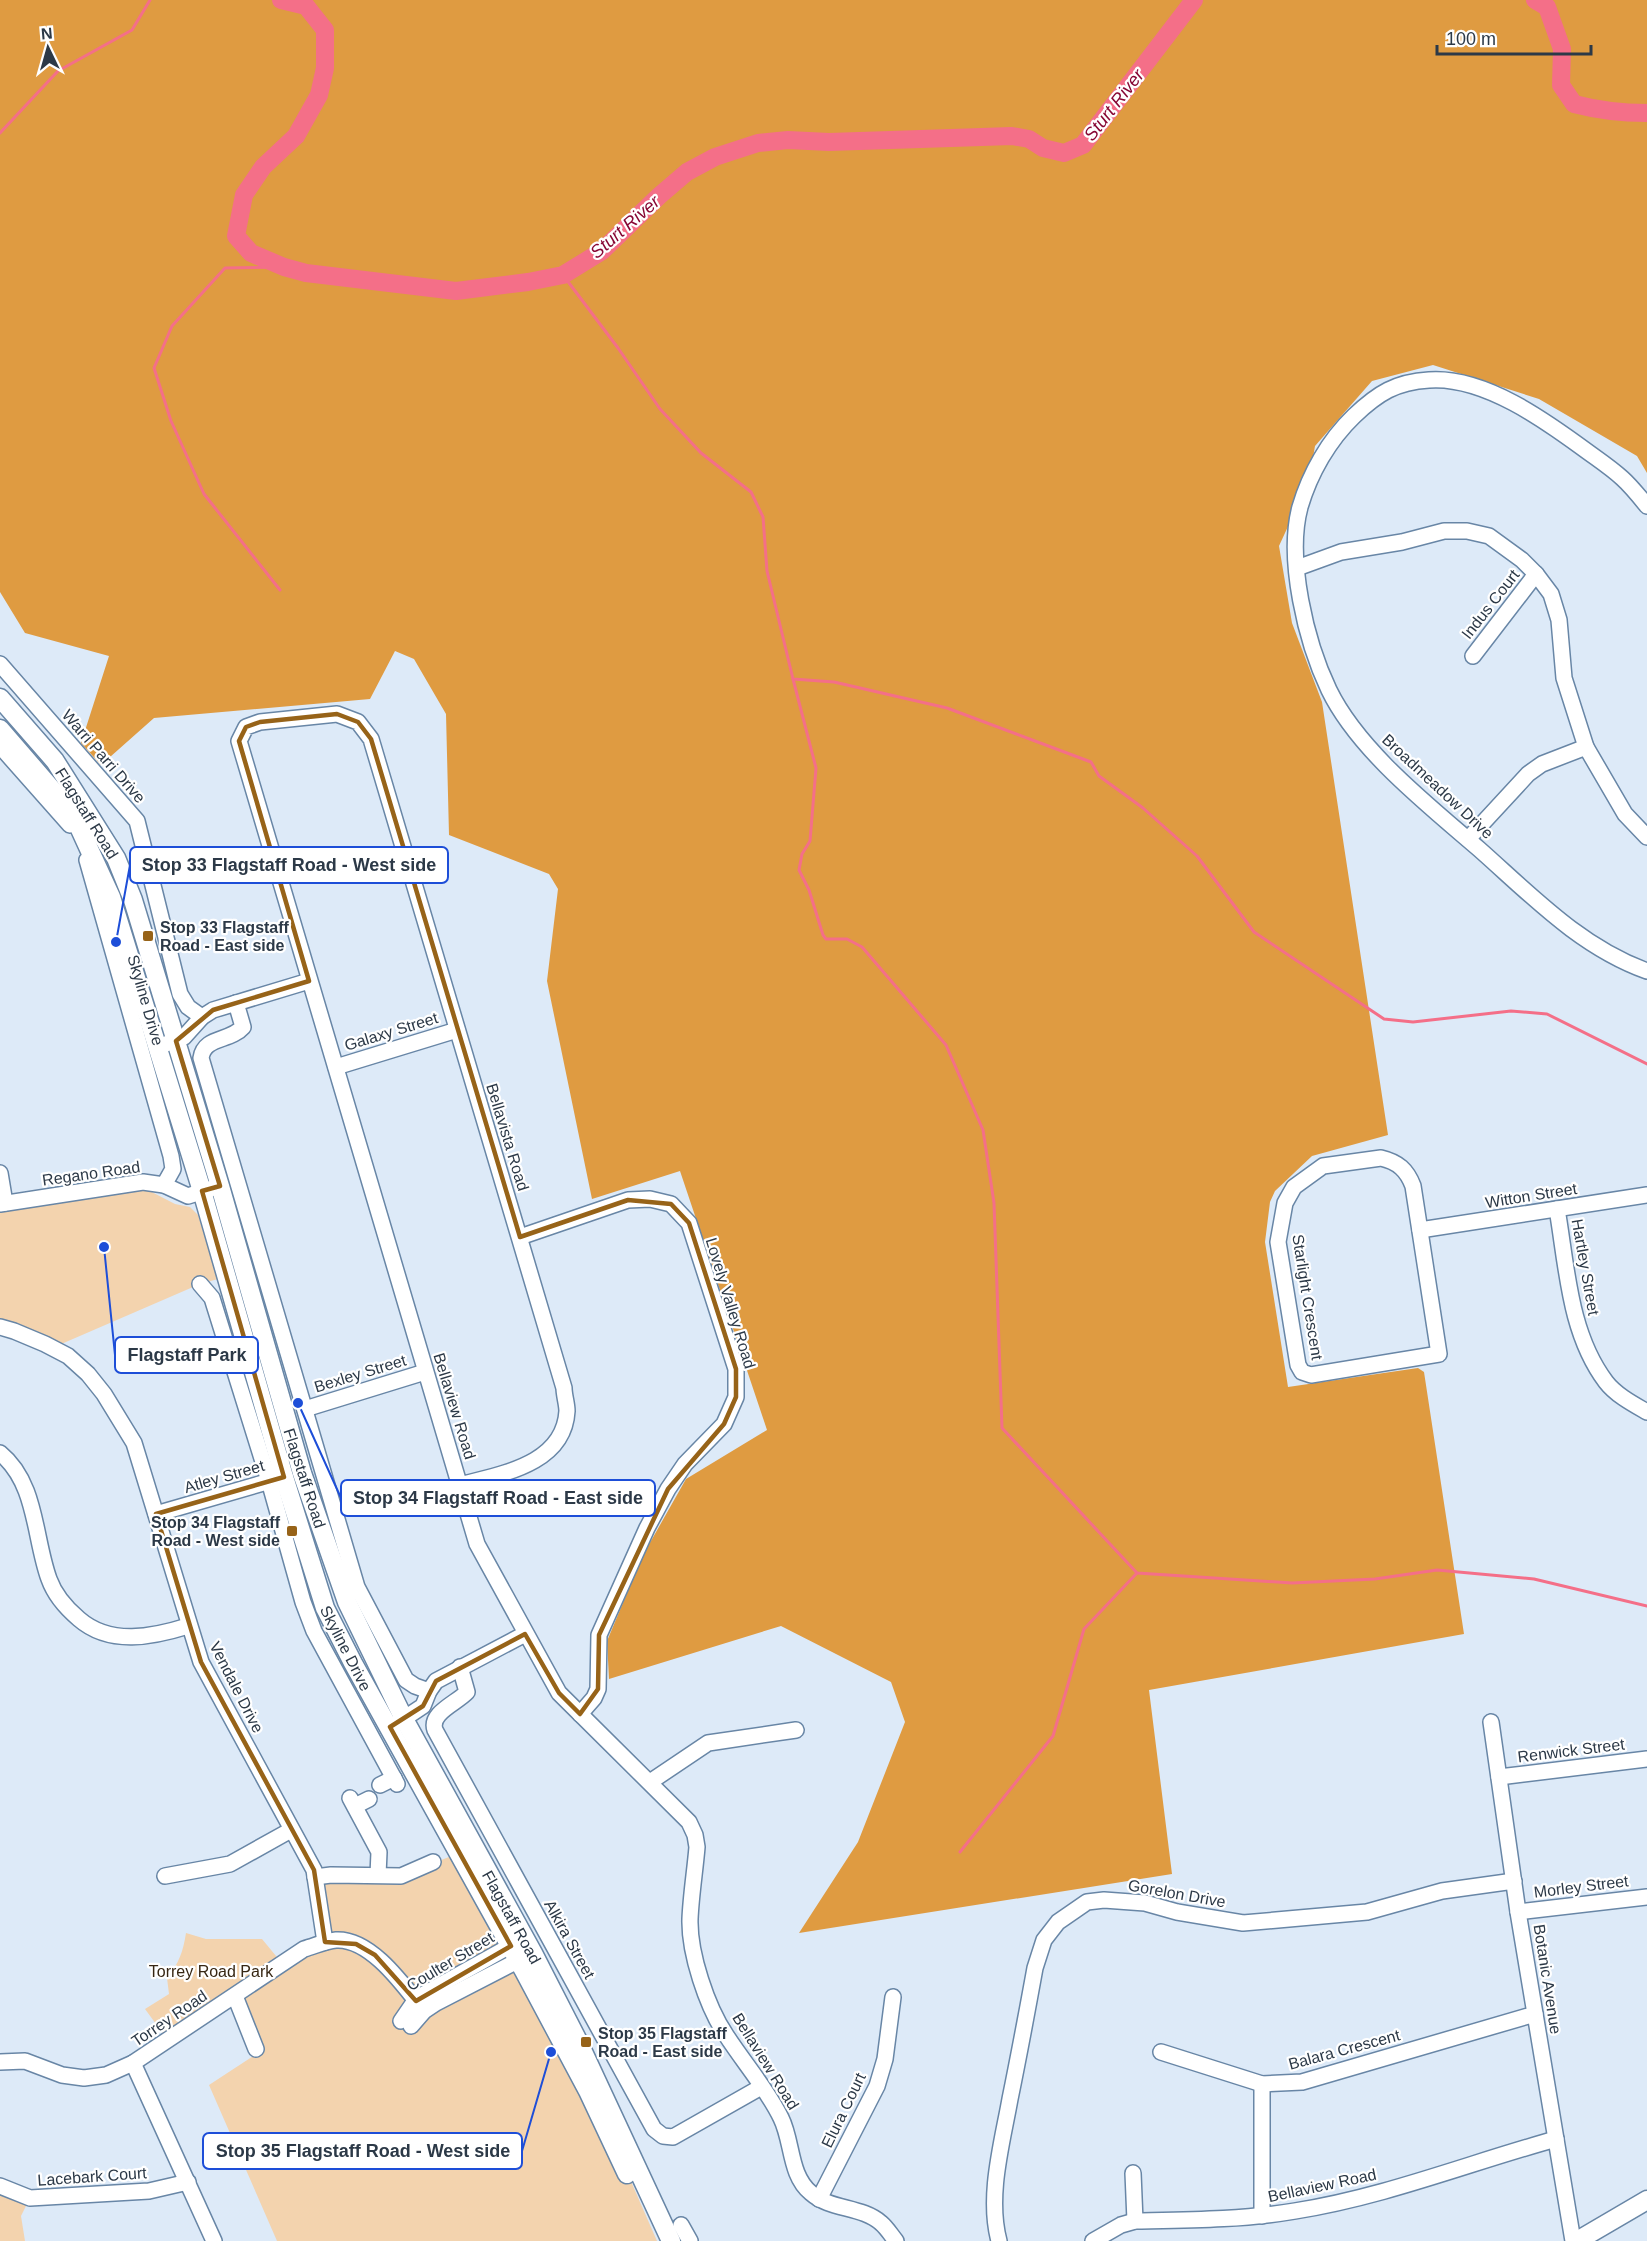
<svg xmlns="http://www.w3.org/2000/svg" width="1647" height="2241" viewBox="0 0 1647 2241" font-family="Helvetica,sans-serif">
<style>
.green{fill:#f3d3ae}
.forest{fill:#df9b41}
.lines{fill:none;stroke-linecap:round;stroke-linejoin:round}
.stream{stroke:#f46f88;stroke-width:3}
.river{stroke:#f46f88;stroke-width:18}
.minor-casing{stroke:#6886a6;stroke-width:18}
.major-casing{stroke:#6886a6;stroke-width:21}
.minor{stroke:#fff;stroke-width:15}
.major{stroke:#fff;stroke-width:18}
.marked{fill:none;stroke:#976318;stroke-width:4.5;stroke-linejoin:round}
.poi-dot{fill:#976318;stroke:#fff;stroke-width:2}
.labels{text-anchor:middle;stroke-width:4.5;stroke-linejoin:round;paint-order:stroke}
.street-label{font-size:16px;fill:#2c3947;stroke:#fff}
.poi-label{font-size:16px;font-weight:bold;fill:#2c3947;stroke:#fff;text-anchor:start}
.park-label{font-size:16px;fill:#372714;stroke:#fff}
.water-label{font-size:18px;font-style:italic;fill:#870734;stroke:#fff}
.leader{fill:none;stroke:#1d4ed8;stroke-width:2}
.callout-dot{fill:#1d4ed8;stroke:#fff;stroke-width:2}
.callout{fill:#fff;stroke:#1d4ed8;stroke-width:2}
.callout-label{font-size:18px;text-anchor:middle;font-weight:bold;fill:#2c3947}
</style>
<rect width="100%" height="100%" fill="#ddeaf8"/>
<g class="green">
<path d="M144 1188 175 1204 190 1207 198 1215 218 1279 200 1284 59 1345 0 1321V1209Z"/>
<path d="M459 1853 626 2170 657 2241H277L209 2085 258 2053 235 1996 325 1942 315 1877 401 1876Z"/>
<path d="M186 1933 206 1939H262L281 1962 167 2039 145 2009 169 1994 167 1978C179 1963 183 1952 186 1933Z"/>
<path d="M0 2186 30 2198 21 2216 25 2241H0Z"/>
</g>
<path class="forest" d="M0 0H1647V473L1637 456 1539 399 1433 365 1372 381 1315 446 1309 481 1279 546 1292 623 1322 702 1388 1135 1312 1156 1275 1191 1270 1202 1265 1242 1288 1387 1418 1368 1424 1372 1464 1634 1149 1690 1172 1874 799 1933 858 1842 905 1722 891 1682 781 1626 609 1679 607 1641 643 1555 686 1479 767 1430 680 1171 592 1199 547 981 558 889 549 874 449 835 446 714 414 659 395 651 370 699 154 718 101 765 81 743 109 656 25 633 0 592Z"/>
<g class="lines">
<g class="stream">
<path d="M0 133 58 71 132 30 150 0"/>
<path d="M563 275 618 348 660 409 701 453 751 492 763 517 767 571 793 679 834 682 947 708 1091 762 1099 776 1143 808 1197 856 1254 932 1384 1019 1413 1022 1511 1011 1547 1014 1647 1064"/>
<path d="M280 590 204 494 171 421 154 368 172 326 225 268 284 267"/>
<path d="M793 679 816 768 810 841 802 854 799 870 809 890 823 935 826 939H847L862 947 946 1045 983 1130 994 1203 1002 1428 1137 1573 1292 1583 1375 1579 1437 1570 1534 1579 1647 1606"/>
<path d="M960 1852 1053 1736 1084 1629 1137 1573"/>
</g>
<g class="river">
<path d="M281 0 306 6 325 30V68L319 95 296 136 263 167 244 195 236 236 251 253 284 267 306 273 456 291 528 282 563 275 602 251 659 196 687 172 715 157 758 143 788 140 829 142 1012 136 1029 139 1043 148 1064 153 1083 145 1194 0"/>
<path d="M1535 0 1547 7 1562 49 1561 85 1574 104C1597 110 1623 113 1647 113"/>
</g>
<g class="minor-casing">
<g id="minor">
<path d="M1647 506C1639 496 1631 486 1622 478 1611 468 1599 460 1588 452 1546 421 1484 376 1429 380 1396 382 1378 393 1354 416 1329 440 1310 473 1300 507 1286 559 1306 642 1329 690 1358 750 1428 805 1479 849 1531 895 1580 947 1647 971"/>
<path d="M1297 568 1341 552 1402 542 1444 531H1467L1489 536 1522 560 1536 574 1551 594 1559 620 1564 678 1586 747 1625 814 1647 837"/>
<path d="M1473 656 1536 574"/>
<path d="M0 664 137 821 180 994 188 1007 202 1017"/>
<path d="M0 746 70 825"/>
<path d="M1468 839 1528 774 1542 764 1586 747"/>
<path d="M87 860 171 1156 173 1169 164 1185"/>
<path d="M236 1003 243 1027C230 1042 204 1036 201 1058L357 1587 406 1680 415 1686 429 1691"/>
<path d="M158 1047 184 1037 202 1017 213 1010 309 981"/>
<path d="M336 1067 457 1030"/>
<path d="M1381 1158C1398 1162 1407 1170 1413 1186L1439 1354 1311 1375 1302 1372 1298 1365 1278 1242 1285 1203 1294 1187 1323 1166Z"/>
<path d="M0 1173 5 1203"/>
<path d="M0 1204 143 1182 164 1185 188 1196 213 1188"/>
<path d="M1557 1209C1567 1267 1569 1333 1606 1382 1616 1395 1633 1404 1647 1412"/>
<path d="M1420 1230 1647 1195"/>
<path d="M520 1237 628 1200 650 1199 671 1204 689 1223 736 1369V1397L724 1424 685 1464 668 1489 647 1528 599 1635 598 1689 594 1698 580 1714"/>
<path d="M200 1284 212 1298 269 1481 303 1602 314 1631 397 1784"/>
<path d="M0 1327 14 1331 45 1344 68 1356 88 1374 104 1394 134 1443 201 1662 314 1870 325 1942"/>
<path d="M305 1409 425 1372"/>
<path d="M0 1453C37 1483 34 1538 49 1579 55 1596 66 1608 79 1619 110 1646 153 1637 188 1626"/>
<path d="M460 1485C500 1474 564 1465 567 1411 567 1404 564 1395 564 1388L371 739 358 722 337 714 260 722 246 727 239 741 477 1544 559 1693 689 1822 695 1835 697 1847C695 1871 691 1895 690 1919 689 1953 707 2007 726 2035 744 2063 767 2089 781 2118 793 2142 789 2175 811 2193 830 2210 862 2206 881 2223 887 2228 891 2235 896 2241"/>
<path d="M156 1514 277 1479"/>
<path d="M460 1667 467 1692C457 1703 429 1713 435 1730L654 2129 663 2136 673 2137 761 2087"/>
<path d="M1491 1722 1518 1912 1573 2241"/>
<path d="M396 1724 423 1706 429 1691 436 1681 525 1634"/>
<path d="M1499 1777 1647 1759"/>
<path d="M650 1782 708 1743 796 1730"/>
<path d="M380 1785 394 1778"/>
<path d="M350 1798 379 1852 378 1875"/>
<path d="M355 1806 369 1799"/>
<path d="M165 1876 230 1864 291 1830"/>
<path d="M315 1877 331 1875 401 1876 433 1862"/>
<path d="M1518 1912 1647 1897"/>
<path d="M235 1996 256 2049"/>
<path d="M401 2021 412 2005 424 1994 519 1941"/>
<path d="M411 2026 424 2011 436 2003 527 1956"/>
<path d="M1161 2052 1262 2084 1302 2082 1535 2014"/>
<path d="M0 2062 25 2061 62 2075 84 2078 106 2075 133 2063 304 1949C315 1946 325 1941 336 1940 371 1938 404 1986 424 2011"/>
<path d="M133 2063 214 2241"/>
<path d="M1262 2084V2216"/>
<path d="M1133 2173 1135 2221"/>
<path d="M0 2186 30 2198 149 2191 188 2182"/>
<path d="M819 2199 877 2086 885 2059 893 1997"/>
<path d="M681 2225 690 2241"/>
<path d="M999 2241C987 2196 1002 2144 1010 2099 1019 2055 1027 2012 1035 1968L1044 1940 1058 1922 1087 1902 1104 1900 1145 1903 1177 1912 1243 1923 1367 1912 1442 1891 1514 1881"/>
<path d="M1093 2241 1121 2225 1135 2221C1189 2220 1242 2220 1295 2211 1384 2197 1469 2163 1556 2139"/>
</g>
</g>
<g class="major-casing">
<g id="major">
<path d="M0 698 55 761 116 858 133 900 220 1186 302 1473 347 1602 404 1719 533 1953 578 2041 671 2241"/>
<path d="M0 729 62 801 79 827 111 897 202 1191 284 1477 325 1608 353 1663 524 1971 588 2091 627 2174"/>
<path d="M1577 2241 1647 2200"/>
</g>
</g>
<use href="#minor" class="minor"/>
<use href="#major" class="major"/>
</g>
<path class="marked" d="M337 714 358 722 371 739 520 1237 628 1200 671 1204 689 1223 736 1369V1397L724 1424 668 1489 599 1635 598 1689 580 1714 559 1693 525 1634 436 1681 423 1706 390 1727 511 1946 416 2001 375 1955 356 1944 325 1942 314 1870 201 1662 156 1514 284 1477 202 1191 220 1186 176 1041 213 1010 309 981 239 741 246 727 260 722Z"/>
<g class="poi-dot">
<rect x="142" y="930" width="12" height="12" rx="3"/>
<rect x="286" y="1525" width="12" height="12" rx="3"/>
<rect x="580" y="2036" width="12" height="12" rx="3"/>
</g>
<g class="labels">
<g class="street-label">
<text transform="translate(1490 604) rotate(-52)" y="6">Indus Court</text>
<text transform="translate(104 756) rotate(49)" y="6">Warri Parri Drive</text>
<text transform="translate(1438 786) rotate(43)" y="6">Broadmeadow Drive</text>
<text transform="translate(87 813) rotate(58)" y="6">Flagstaff Road</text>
<text transform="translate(146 1000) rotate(74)" y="6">Skyline Drive</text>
<text transform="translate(391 1031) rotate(-17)" y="6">Galaxy Street</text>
<text transform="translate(508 1137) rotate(73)" y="6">Bellavista Road</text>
<text transform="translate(91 1173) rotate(-8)" y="6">Regano Road</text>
<text transform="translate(1531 1195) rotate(-9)" y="6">Witton Street</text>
<text transform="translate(1586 1267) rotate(80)" y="6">Hartley Street</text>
<text transform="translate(1308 1297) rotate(81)" y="6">Starlight Crescent</text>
<text transform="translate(731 1303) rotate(73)" y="6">Lovely Valley Road</text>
<text transform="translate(360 1373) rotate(-17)" y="6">Bexley Street</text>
<text transform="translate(455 1406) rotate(73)" y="6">Bellaview Road</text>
<text transform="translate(224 1476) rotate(-16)" y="6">Atley Street</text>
<text transform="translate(305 1478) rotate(72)" y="6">Flagstaff Road</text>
<text transform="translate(346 1648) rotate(63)" y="6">Skyline Drive</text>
<text transform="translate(237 1687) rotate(63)" y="6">Vendale Drive</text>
<text transform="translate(1571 1750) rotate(-7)" y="6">Renwick Street</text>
<text transform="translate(1581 1886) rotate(-7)" y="6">Morley Street</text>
<text transform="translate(1177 1893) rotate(10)" y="6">Gorelon Drive</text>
<text transform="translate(512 1917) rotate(61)" y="6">Flagstaff Road</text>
<text transform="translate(570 1939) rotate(61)" y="6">Alkira Street</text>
<text transform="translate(450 1961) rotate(-31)" y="6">Coulter Street</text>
<text transform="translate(1548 1979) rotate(81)" y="6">Botanic Avenue</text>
<text transform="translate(169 2018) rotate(-34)" y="6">Torrey Road</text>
<text transform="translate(1344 2049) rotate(-15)" y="6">Balara Crescent</text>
<text transform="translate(766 2061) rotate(58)" y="6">Bellaview Road</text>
<text transform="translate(843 2110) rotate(-64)" y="6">Elura Court</text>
<text transform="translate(92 2176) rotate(-4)" y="6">Lacebark Court</text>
<text transform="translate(1322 2185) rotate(-12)" y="6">Bellaview Road</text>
</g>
<g class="poi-label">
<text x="160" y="933">Stop 33 Flagstaff<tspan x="160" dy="18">Road - East side</tspan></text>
<text x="280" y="1528" text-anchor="end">Stop 34 Flagstaff<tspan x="280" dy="18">Road - West side</tspan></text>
<text x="598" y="2039">Stop 35 Flagstaff<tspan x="598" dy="18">Road - East side</tspan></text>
</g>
<g class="park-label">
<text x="211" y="1977">Torrey Road Park</text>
</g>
<g class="water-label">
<text transform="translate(1114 105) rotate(-52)" y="6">Sturt River</text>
<text transform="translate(625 227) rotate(-41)" y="6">Sturt River</text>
</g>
</g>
<path class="leader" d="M116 942L130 865M104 1247L115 1355M298 1403L341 1498M551 2052L522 2151"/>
<g class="callout-dot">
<circle cx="116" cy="942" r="6"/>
<circle cx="104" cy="1247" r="6"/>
<circle cx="298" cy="1403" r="6"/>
<circle cx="551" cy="2052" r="6"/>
</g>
<g class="callout">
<rect x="130" y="847" width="318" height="36" rx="6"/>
<rect x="115" y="1337" width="143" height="36" rx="6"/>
<rect x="341" y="1480" width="314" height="36" rx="6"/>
<rect x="203" y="2133" width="319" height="36" rx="6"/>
</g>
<g class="callout-label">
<text x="289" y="871">Stop 33 Flagstaff Road - West side</text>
<text x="187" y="1361">Flagstaff Park</text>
<text x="498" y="1504">Stop 34 Flagstaff Road - East side</text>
<text x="363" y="2157">Stop 35 Flagstaff Road - West side</text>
</g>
<g transform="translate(48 48) rotate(355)" stroke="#ffffff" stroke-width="4.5" paint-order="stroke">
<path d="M0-4.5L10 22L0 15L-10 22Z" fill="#2c3947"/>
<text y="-9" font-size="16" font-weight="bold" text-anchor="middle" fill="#2c3947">N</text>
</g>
<path d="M1437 45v9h154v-9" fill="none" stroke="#2c3947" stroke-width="3"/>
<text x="1446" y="45" font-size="18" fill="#2c3947" stroke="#ffffff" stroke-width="4.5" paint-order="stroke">100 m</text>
</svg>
